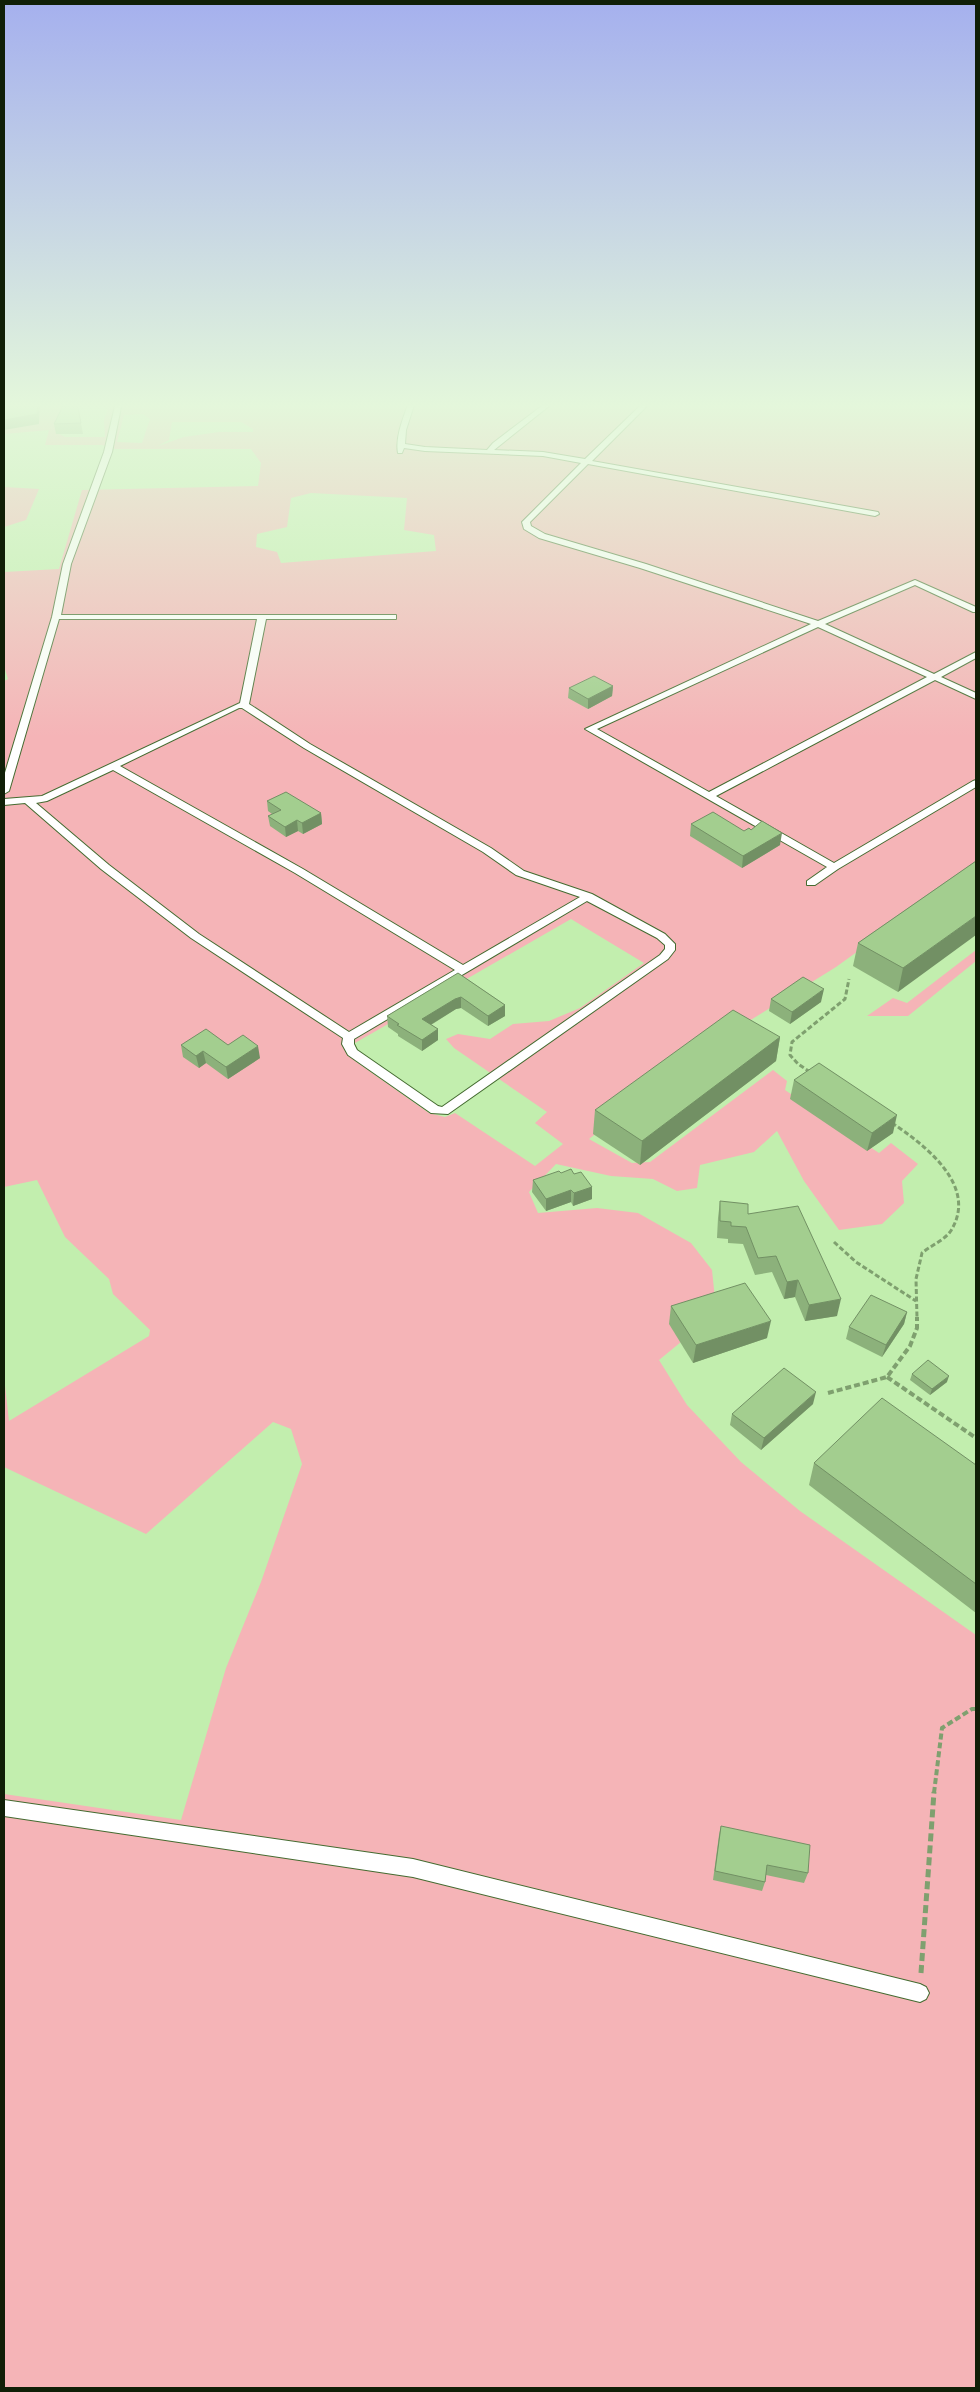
<svg xmlns="http://www.w3.org/2000/svg" width="980" height="2392" viewBox="0 0 980 2392" font-family="'Alegreya Sans',sans-serif">
<style>
.green{fill:#f5b4b7;fill-rule:evenodd}
.lines{fill:none;stroke-linecap:round;stroke-linejoin:round}
.service-casing{stroke:#446b30;stroke-width:2}
.path-far2{stroke:#7fa06f;stroke-width:3;stroke-dasharray:5 2.5;stroke-linecap:butt}
.path-far1{stroke:#7fa06f;stroke-width:4;stroke-dasharray:6 3;stroke-linecap:butt}
.path{stroke:#7fa06f;stroke-width:5;stroke-dasharray:8 4;stroke-linecap:butt}
.service{fill:#fff;fill-rule:evenodd}
.wall{fill:#8cb17b}
.shaded-wall{fill:#729064}
.building{fill:#a3ce8f;stroke:#729064}
</style>
<rect width="100%" height="100%" fill="#c2eeae"/>
<g class="green">
<path d="M4 402H77L57 433 65 437H105L104 420 110 402H976V866L836 967 704 1049 589 1139 632 1163 650 1162 773 1070 787 1081 785 1090 879 1153 891 1143 918 1164 902 1181 904 1203 882 1224 839 1230 804 1181 777 1131 754 1152 700 1165 697 1188 677 1191 653 1179 611 1176 556 1164 529 1192 538 1213 597 1208 638 1213 691 1243 712 1270 715 1299 681 1342 659 1360 687 1405 741 1462 800 1511 976 1635V2388H4V1794L181 1820 226 1668 261 1582 302 1464 291 1429 273 1422 146 1534 4 1467V1377L9 1421 149 1336 150 1330 113 1294 109 1279 65 1237 37 1180 4 1187V681L8 679 4 666V572L59 569 82 490 258 486 261 463 251 449H115L102 445H45L49 430 4 434ZM143 414 150 419 142 443 117 442 124 415ZM172 422H241L253 429V432H219L184 437 158 446 169 440ZM311 493 407 498 404 530 434 535 436 551 281 563 277 552 256 547 257 534 287 527 291 498ZM571 919 644 963 580 1008 549 1021 513 1024 490 1039 458 1034 446 1039 454 1048 547 1112 535 1123 563 1144 535 1166 455 1113 445 1117 429 1113 355 1061V1043Z"/>
<path d="M4 487 39 489 26 520 4 527Z"/>
<path d="M976 950V961L908 1016H867L893 998 907 1003Z"/>
</g>
<g class="lines">
<g class="service-casing">
<g id="service">
<path d="M116 402H122L112 452 71 564 61 615H396V619H266L249 704 310 744 491 848 524 871 592 894 665 934 675 944V950L668 959 448 1114 431 1113 348 1055 342 1044 343 1038 191 938 101 869 25 803 4 805V799L42 796 240 703 257 619H59L9 791 4 794V776L52 617 63 564 104 452ZM239 708H242L304 748 483 852 516 875 580 897 463 965 303 869 120 766ZM113 770 295 873 455 970 349 1032 199 934 109 865 36 803 47 801ZM587 901 657 938 665 945V949L660 955 442 1107 438 1106 357 1050 354 1044V1039Z"/>
<path d="M409 402H415L406 430 405 444 425 447 487 450 493 443 547 402H554L494 450 543 452 585 459 644 402H651L592 461 878 512 879 514 875 516 588 464 530 522 531 526 545 534 646 564 818 621 915 580 976 607V612H973L915 585 825 624 934 674 976 652V658L941 677 976 693V699L935 680 716 796 834 863 973 781 976 780V787L838 869 815 885H807V881L827 867 585 729 811 624 640 568 539 538 524 529 522 522 581 463 543 456 425 451 404 448 402 453H398C395 438 403 418 409 402ZM818 627 927 677 709 792 597 729Z"/>
<path d="M4 1800 413 1859 920 1984 926 1987 929 1993 926 1999 920 2002 413 1877 4 1816Z"/>
</g>
</g>
<g class="path-far2">
<path d="M810 1072 798 1064 790 1055 792 1042 845 999 849 979"/>
<path d="M892 1123C925 1145 980 1187 950 1232 943 1241 930 1246 922 1253L916 1279 917 1318"/>
<path d="M834 1242 856 1262 916 1301"/>
</g>
<g class="path-far1">
<path d="M887 1377 976 1438"/>
<path d="M828 1393 887 1377 910 1346 917 1328V1317"/>
<path d="M934 1793 942 1728 972 1709H976"/>
</g>
<path class="path" d="M921 1973 934 1792"/>
<use href="#service" class="service"/>
</g>
<g class="wall">
<path d="M77 402 83 434H56L54 424Z"/>
<path d="M613 686 612 696 588 709 568 698 569 688Z"/>
<path d="M267 801 321 813 322 824 303 834 298 831 286 837 270 826 268 816 272 814 268 811Z"/>
<path d="M691 824 744 831 780 845 742 868 690 836Z"/>
<path d="M976 861 898 992 853 966 858 943Z"/>
<path d="M458 973 505 1005V1016L488 1026 461 1008 456 1009 431 1025 438 1029V1040L422 1051 398 1036V1034L388 1027 387 1016Z"/>
<path d="M771 999 821 1002 790 1024 769 1011Z"/>
<path d="M780 1037 776 1061 640 1165 593 1134 595 1110Z"/>
<path d="M181 1045H228L260 1058 228 1079 206 1063 199 1068 183 1057Z"/>
<path d="M794 1080 893 1133 867 1151 790 1099Z"/>
<path d="M561 1173 574 1174 592 1187V1199L573 1206 571 1202 546 1211 532 1192 533 1180Z"/>
<path d="M720 1201 748 1214 837 1316 805 1321 795 1297 784 1299 772 1272 755 1275 743 1244 728 1243V1239L717 1238 718 1218Z"/>
<path d="M671 1306 767 1338 693 1363 669 1324Z"/>
<path d="M907 1312 904 1324 882 1357 846 1339 849 1327Z"/>
<path d="M912 1374 947 1382 930 1395 910 1380Z"/>
<path d="M813 1404 761 1450 730 1425 732 1414Z"/>
<path d="M814 1463 976 1465V1613L809 1485Z"/>
<path d="M721 1826 808 1873 804 1883 766 1875 765 1882 762 1891 713 1880 719 1835Z"/>
</g>
<g class="shaded-wall">
<path d="M38 402H40L39 424 4 430V420Z"/>
<path d="M613 686 612 696 588 709V699Z"/>
<path d="M321 813 322 824 303 834 302 823Z"/>
<path d="M297 820 298 831 286 837 285 827Z"/>
<path d="M782 833 780 845 742 868 743 856Z"/>
<path d="M976 916V935L898 992 903 968Z"/>
<path d="M824 989 821 1002 790 1024 792 1012Z"/>
<path d="M461 997V1008L456 1009 422 1030V1019L455 999Z"/>
<path d="M505 1005V1016L488 1026V1016Z"/>
<path d="M438 1029V1040L422 1051V1040Z"/>
<path d="M780 1037 776 1061 640 1165 642 1141Z"/>
<path d="M258 1046 260 1058 228 1079 226 1067Z"/>
<path d="M203 1051 206 1063 199 1068 196 1056Z"/>
<path d="M897 1115 893 1133 867 1151 872 1133Z"/>
<path d="M592 1187V1199L573 1206 574 1193Z"/>
<path d="M571 1190V1202L546 1211V1199Z"/>
<path d="M798 1280 795 1297 784 1299 787 1282Z"/>
<path d="M841 1299 837 1316 805 1321 809 1305Z"/>
<path d="M907 1312 904 1324 882 1357 886 1345Z"/>
<path d="M771 1321 767 1338 693 1363 696 1345Z"/>
<path d="M949 1376 947 1382 930 1395 932 1389Z"/>
<path d="M816 1392 813 1404 761 1450 764 1438Z"/>
</g>
<g class="building">
<path d="M4 402H38L37 414 4 420Z"/>
<path d="M65 402H77L81 423 54 424Z"/>
<path d="M594 676 613 686 588 699 569 688Z"/>
<path d="M286 792 321 813 302 823 297 820 285 827 268 816 281 810 267 801Z"/>
<path d="M713 812 744 831 749 828 751 830 762 821 782 833 743 856 691 824Z"/>
<path d="M976 861V916L903 968 858 943Z"/>
<path d="M458 973 505 1005 488 1016 461 997 455 999 422 1019 438 1029 422 1040 397 1025 399 1024 387 1016Z"/>
<path d="M803 977 824 989 792 1012 771 999Z"/>
<path d="M733 1010 780 1037 642 1141 595 1110Z"/>
<path d="M206 1029 228 1045 243 1035 258 1046 226 1067 203 1051 196 1056 181 1045Z"/>
<path d="M819 1063 897 1115 872 1133 794 1080Z"/>
<path d="M571 1169 574 1174 581 1172 592 1187 574 1193 571 1190 546 1199 533 1180 559 1171 561 1173Z"/>
<path d="M720 1201 748 1204V1214L798 1206 841 1299 809 1305 798 1280 787 1282 776 1256 758 1258 746 1227 731 1226V1222L720 1221Z"/>
<path d="M745 1283 771 1321 696 1345 671 1306Z"/>
<path d="M871 1295 907 1312 886 1345 849 1327Z"/>
<path d="M928 1360 949 1376 932 1389 912 1374Z"/>
<path d="M784 1368 816 1392 764 1438 732 1414Z"/>
<path d="M882 1398 976 1465V1584L814 1463Z"/>
<path d="M721 1826 810 1845 808 1873 767 1865 765 1882 715 1871Z"/>
</g>
<linearGradient id="sky" x2="0" y2="1"><stop stop-color="#a5b0ee"/><stop offset="0.55" stop-color="#e4f7db"/><stop offset="1" stop-color="#e4f7db" stop-opacity="0"/></linearGradient>
<rect width="980" height="737" fill="url(#sky)"/>
<rect width="980" height="2392" fill="none" stroke="#101f07" stroke-width="10"/>
</svg>
